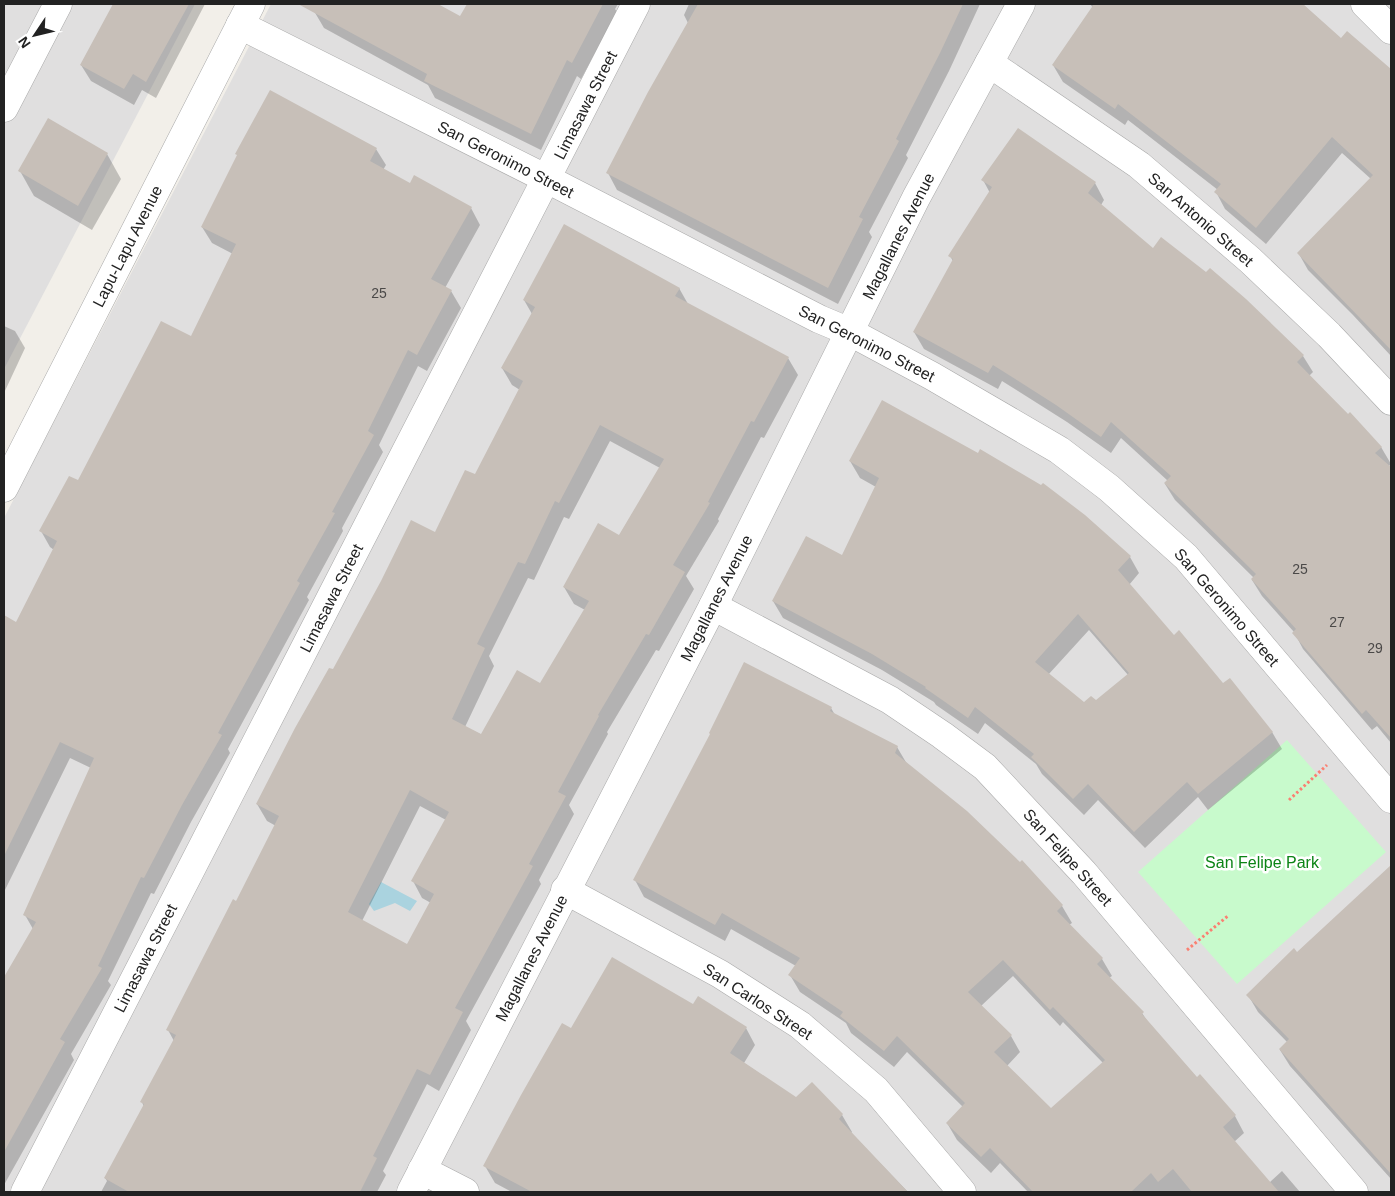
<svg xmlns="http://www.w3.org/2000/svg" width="1395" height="1196" viewBox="0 0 1395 1196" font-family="Helvetica,sans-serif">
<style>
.residential{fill:#e0dfdf}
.park{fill:#c8facc}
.water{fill:#aad3df}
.shadow{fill:#0003;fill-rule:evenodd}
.building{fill:#c7bfb8;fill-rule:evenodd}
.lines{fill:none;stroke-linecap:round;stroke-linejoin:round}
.minor-casing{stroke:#a9a9a9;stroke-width:29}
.path{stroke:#fa8072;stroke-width:3;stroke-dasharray:2.5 2.5;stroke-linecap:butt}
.minor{stroke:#fff;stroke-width:28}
.labels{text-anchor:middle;stroke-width:5;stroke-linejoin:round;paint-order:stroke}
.number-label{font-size:14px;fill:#4b4948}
.street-label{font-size:16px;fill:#222;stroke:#fff}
.park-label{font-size:16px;fill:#0c8416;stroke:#fff}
</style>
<rect width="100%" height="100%" fill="#f2efe9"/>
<g class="residential">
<path d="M4 4H195L4 369Z"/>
<path d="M271 4H1391V1192H4V518Z"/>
</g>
<path class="park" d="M1287 740 1386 852 1237 984 1138 872Z"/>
<path class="water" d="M381 882 417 901 410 911 395 903 374 911 369 904Z"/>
<g class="shadow">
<path d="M115 4H205L156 98 142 90 134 105 91 81 81 65Z"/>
<path d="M318 4H435L461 18 468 4H618L615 9 617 12 581 79 577 76 541 150 435 98 428 85 324 28 314 11Z"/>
<path d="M689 4H980L949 71 906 155 908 158 869 232 872 237 838 304 617 190 608 173 688 23 684 15Z"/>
<path d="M1090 4H1302L1341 39 1389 69 1391 73V356L1353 315 1308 270 1299 254 1371 179 1342 153 1266 244 1225 209 1216 192 1218 190 1128 120 1125 125 1063 82 1053 65 1093 8Z"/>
<path d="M376 149 386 165 383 170 410 185 471 208 480 225 445 288 451 291 461 308 427 371 418 366 379 445 383 452 342 528 343 531 307 597 309 600 228 749 230 753 191 822 154 894 151 893 108 981 111 985 71 1054 74 1060 4 1185V980L33 929 25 915 91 768 70 758 4 892V617L17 624 54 550 50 547 41 531 191 338 233 254 212 243 202 227Z"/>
<path d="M107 154 121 179 92 230 34 196 20 171Z"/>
<path d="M983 180 1095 183 1104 200 1101 205 1153 250 1303 356 1313 372 1309 376 1381 447 1391 464 1389 466 1391 468V743L1377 726 1372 730 1303 649 1294 632 1262 596 1252 580 1254 578 1175 500 1165 484 1168 481 1121 438 1111 453 1067 422 1002 381 998 389 924 349 914 332 953 261 950 256 990 193Z"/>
<path d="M679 288 688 304 788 358 798 375 764 438 761 437 718 519 719 521 686 576 694 589 659 651 656 650 607 732 608 734 569 805 574 814 539 880 541 884 466 1021 471 1030 439 1091 427 1084 383 1171 386 1175 377 1192H101L107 1181 105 1178 144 1107 142 1102 174 1041 168 1030 237 903 276 826 267 821 257 804 333 671 436 534 475 476 520 390 512 385 502 368 532 314 524 300ZM610 441 660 468 619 536 564 587 574 604 585 610 540 685 482 735 465 727 494 666 489 656 528 578 534 580 564 517 569 519ZM420 806 446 820 413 881 422 898 431 903 408 946 362 921Z"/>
<path d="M4 326 15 331 25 348 4 393Z"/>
<path d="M850 461 1130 557 1139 573 1129 585 1174 637 1272 732 1282 749 1208 810 1198 797 1145 848 1098 800 1084 815 1042 774 1036 764 985 723 978 734 936 705 934 702 882 670 783 618 773 601 842 557 876 487 860 478ZM1089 630 1128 675 1096 702 1085 704 1048 675Z"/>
<path d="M831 708 835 715 897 747 907 764 1020 864 1022 862 1062 906 1072 923 1069 925 1102 959 1112 976 1109 978 1142 1013 1148 1022 1197 1078 1200 1076 1235 1116 1244 1133 1234 1142 1269 1183 1282 1171 1300 1192H1028L1000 1163 991 1173 957 1140 947 1123 963 1107 907 1052 894 1067 851 1033 846 1023 800 992 790 975 796 966 731 929 725 941 644 897 635 880ZM1013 976 1060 1026 1063 1022 1103 1063 1051 1109 1007 1066 1020 1052 1011 1036 981 1006Z"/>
<path d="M1391 867V1179L1290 1066 1280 1050 1288 1043 1258 1012 1248 995 1297 953Z"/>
<path d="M694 1006 746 1028 755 1045 744 1063 796 1099 812 1084 842 1115 852 1132 851 1133 908 1192H512L495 1183 485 1166 571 1030Z"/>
</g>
<g class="building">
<path d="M113 4H189L146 82 133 74 124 89 80 65Z"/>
<path d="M298 4H438L460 16 467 4H603L572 63 567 60 531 134 424 81 427 74Z"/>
<path d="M698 4H963L940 53 896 139 899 141 859 217 863 219 828 288 606 173 648 92Z"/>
<path d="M1094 4H1303L1341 38 1347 31 1391 69V350L1297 253 1373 175 1332 137 1256 228 1214 192 1221 184 1118 104 1115 109 1052 65Z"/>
<path d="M270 90 377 148 370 161 410 183 414 175 472 207 431 279 452 290 417 355 408 350 368 431 374 435 332 512 335 513 297 581 300 583 218 733 222 735 182 805 144 878 141 877 98 966 102 968 60 1039 65 1042 4 1152V977L36 922 23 915 94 758 60 742 4 856V615L16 622 57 541 39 531 69 476 78 480 161 321 191 336 236 244 201 227 237 155 235 154Z"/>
<path d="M48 118 108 153 78 206 18 171Z"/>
<path d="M1018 128 1096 182 1088 193 1153 248 1161 237 1206 272 1210 268 1246 299 1304 355 1297 362 1348 414 1350 412 1382 447 1375 453 1391 467V738L1366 710 1362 714 1292 633 1296 629 1251 579 1256 574 1164 483 1171 476 1111 422 1101 437 1056 405 993 365 988 373 913 332 953 259 948 256 992 187 981 180Z"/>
<path d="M564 224 680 288 675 296 789 357 754 422 751 421 708 502 710 503 673 565 685 572 649 635 646 634 598 715 599 716 558 792 566 796 529 864 533 866 455 1008 463 1012 430 1075 417 1069 373 1156 377 1158 360 1192H129L104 1178 144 1104 140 1102 176 1035 166 1030 233 899 236 901 279 816 256 804 295 728 329 668 333 669 381 581 411 520 435 532 465 470 475 474 523 381 501 368 535 307 523 300ZM600 425 664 459 619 535 598 523 563 587 589 601 540 683 517 670 481 734 452 719 485 648 477 644 518 562 525 564 555 501 559 503ZM410 790 449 812 411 881 434 894 407 944 348 912Z"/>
<path d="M882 400 978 453 980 449 1041 485 1043 483 1085 515 1131 556 1118 570 1174 635 1179 630 1223 683 1230 678 1273 732 1198 794 1187 782 1134 832 1088 784 1073 799 1031 757 1034 754 975 707 968 718 925 688 926 687 872 654 772 601 806 536 842 555 879 478 849 461ZM1078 614 1129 673 1096 700 1091 696 1084 702 1035 662Z"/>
<path d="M744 662 832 707 830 711 898 746 895 753 967 811 1020 862 1022 860 1063 905 1057 911 1103 958 1097 964 1144 1012 1142 1014 1197 1077 1200 1074 1236 1115 1223 1127 1279 1192H1192L1173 1169 1158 1182 1151 1173 1131 1192H1033L990 1148 981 1157 946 1123 965 1103 897 1036 884 1051 840 1016 843 1012 788 975 800 958 722 913 715 925 633 880 710 734 709 733ZM1003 960 1050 1010 1053 1007 1105 1060 1051 1108 994 1052 1012 1035 968 992Z"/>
<path d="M1391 865V1174L1279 1049 1289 1039 1246 995 1294 948 1297 952Z"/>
<path d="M612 957 693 1004 698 996 747 1027 730 1053 796 1097 812 1082 843 1114 839 1119 908 1192H532L483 1166 521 1095 562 1023 571 1028Z"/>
</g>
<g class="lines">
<g class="minor-casing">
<g id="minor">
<path d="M1365 4 1391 30"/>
<path d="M240 25 547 179 819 319 850 332 932 376 1059 450 1109 488 1186 557 1391 799"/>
<path d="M989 63 1139 165 1250 260 1329 335 1391 401"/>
<path d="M4 108 58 4"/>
<path d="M4 488 251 4"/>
<path d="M713 606 890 700 942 735 985 767 1084 873 1354 1192"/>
<path d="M565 890 720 974 800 1025 876 1090 962 1192"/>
<path d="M422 1170 465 1192"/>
<path d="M25 1192 636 4"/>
<path d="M411 1192 713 606 916 198 1021 4"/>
</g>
</g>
<g class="path">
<path d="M1289 800 1327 765"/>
<path d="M1187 950 1229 915"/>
</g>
<use href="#minor" class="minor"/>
</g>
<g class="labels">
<g class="number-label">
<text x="379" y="298">25</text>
<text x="1300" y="574">25</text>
<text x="1337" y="627">27</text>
<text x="1375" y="653">29</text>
</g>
<g class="street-label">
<text transform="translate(585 105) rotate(-63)" y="6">Limasawa Street</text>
<text transform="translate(506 159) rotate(27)" y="6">San Geronimo Street</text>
<text transform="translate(1201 219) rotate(41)" y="6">San Antonio Street</text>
<text transform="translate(898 236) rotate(-63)" y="6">Magallanes Avenue</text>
<text transform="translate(127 246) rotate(-63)" y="6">Lapu-Lapu Avenue</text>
<text transform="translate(867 343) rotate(27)" y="6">San Geronimo Street</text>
<text transform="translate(331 598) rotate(-63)" y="6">Limasawa Street</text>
<text transform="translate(716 598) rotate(-63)" y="6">Magallanes Avenue</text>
<text transform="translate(1227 607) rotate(49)" y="6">San Geronimo Street</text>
<text transform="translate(1068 857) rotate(48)" y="6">San Felipe Street</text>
<text transform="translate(145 958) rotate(-63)" y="6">Limasawa Street</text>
<text transform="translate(531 958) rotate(-63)" y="6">Magallanes Avenue</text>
<text transform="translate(758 1001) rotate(33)" y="6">San Carlos Street</text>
</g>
<g class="park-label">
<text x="1262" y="868">San Felipe Park</text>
</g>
</g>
<rect width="1395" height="1196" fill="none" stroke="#222222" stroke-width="10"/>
<g transform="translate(35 35) rotate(235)" stroke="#ffffff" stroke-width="4" paint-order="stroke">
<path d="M0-4L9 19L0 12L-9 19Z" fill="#222222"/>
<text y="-8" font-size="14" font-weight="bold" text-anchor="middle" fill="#222222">N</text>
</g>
</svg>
